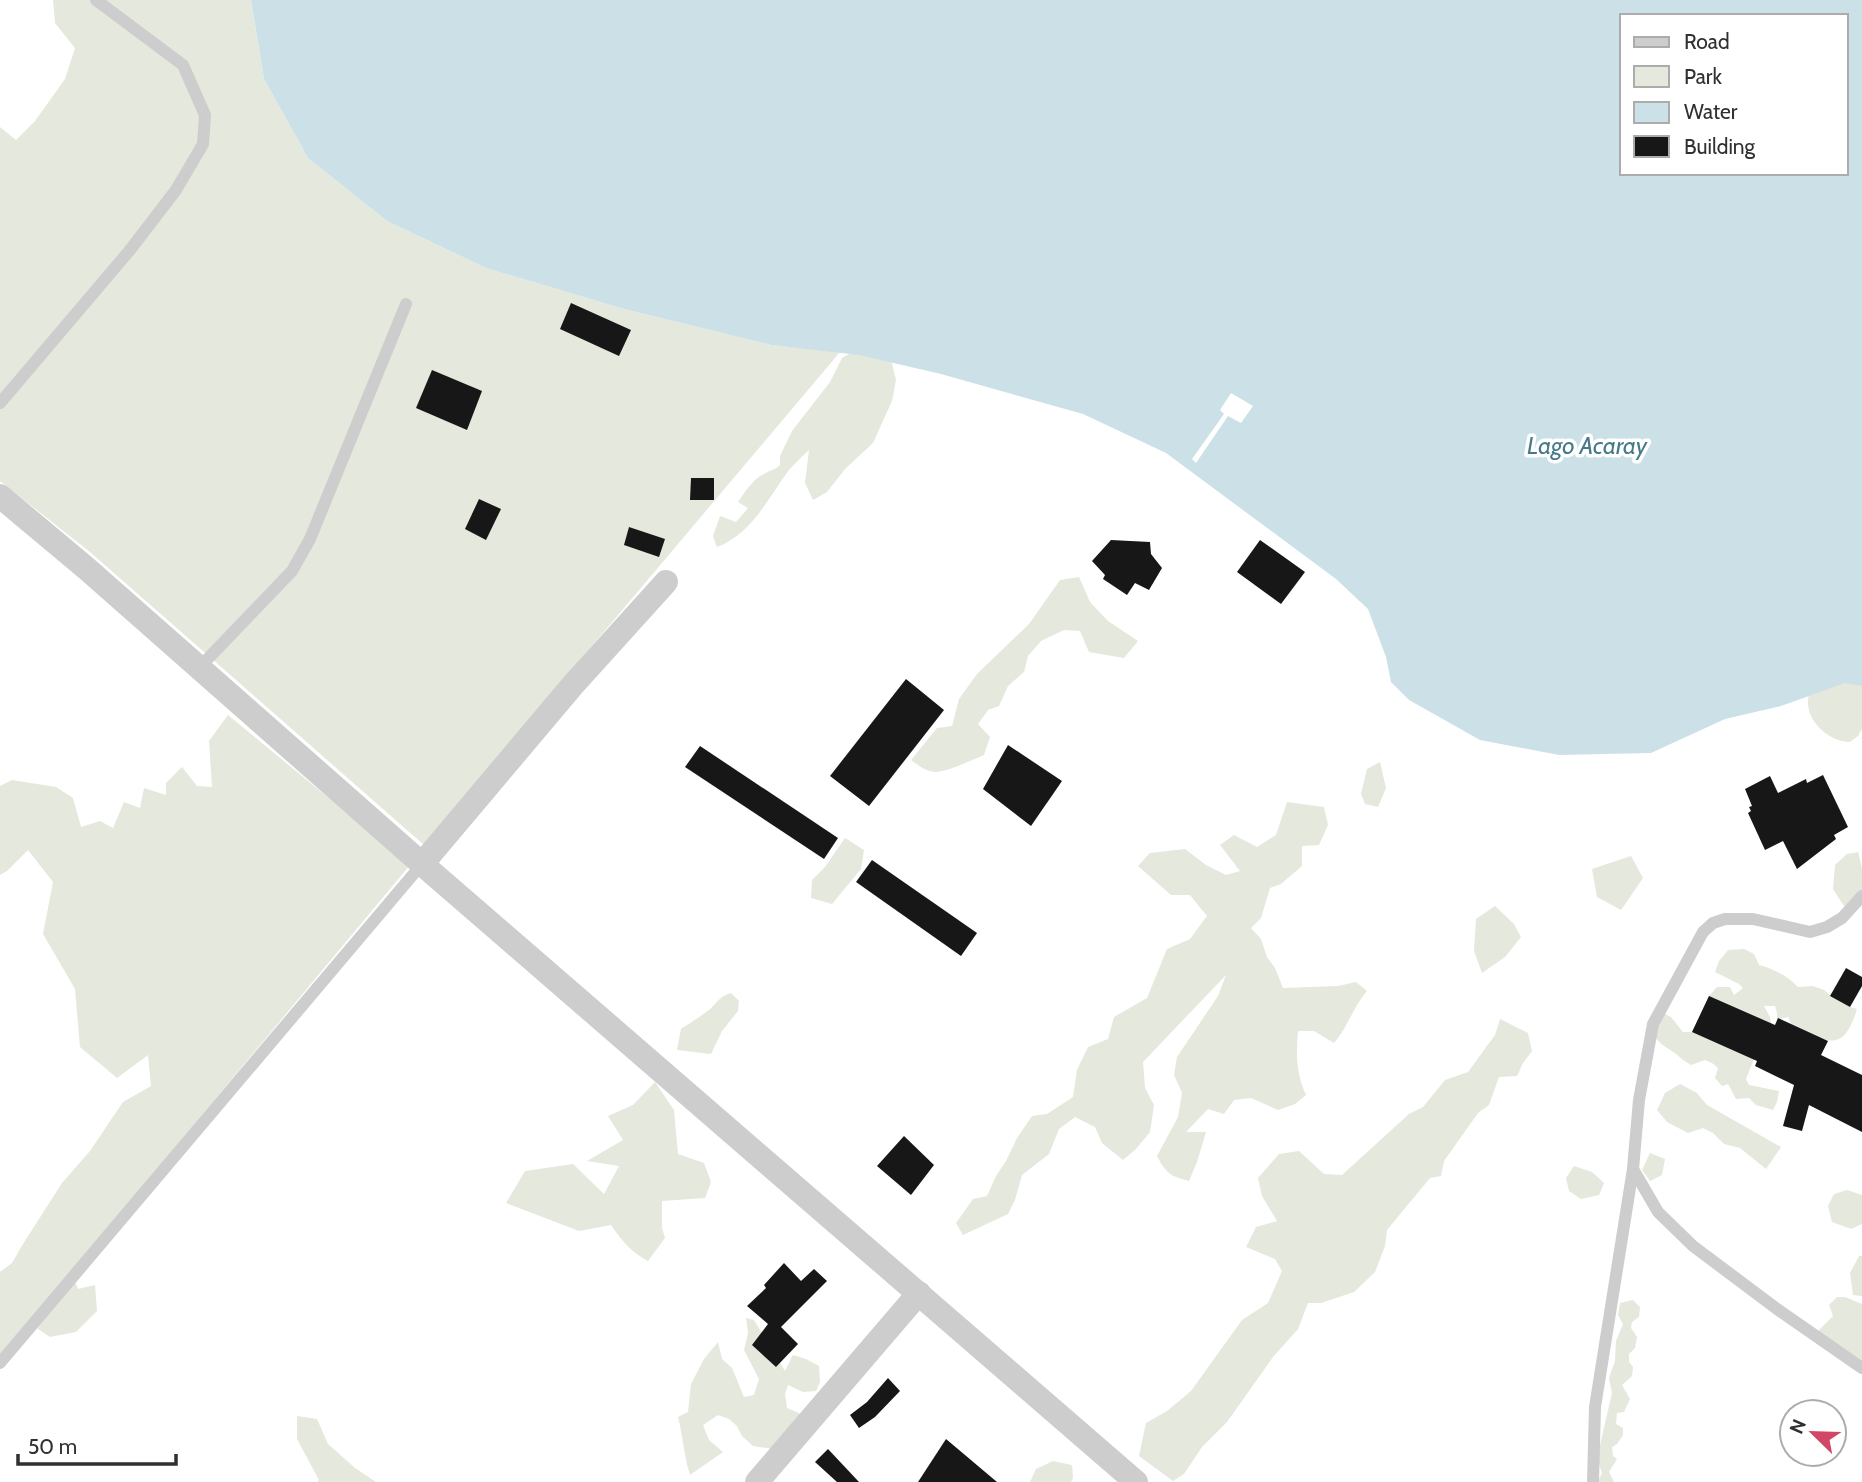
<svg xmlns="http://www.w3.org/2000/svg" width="1862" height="1482" viewBox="0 0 1862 1482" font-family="Cabin,sans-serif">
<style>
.green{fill:#e5e8dc}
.water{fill:#cbe1e7;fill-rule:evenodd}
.pier{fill:#fff}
.building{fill:#171717}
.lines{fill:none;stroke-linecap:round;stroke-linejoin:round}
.service{stroke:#cdcdcd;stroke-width:12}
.minor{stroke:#cdcdcd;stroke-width:24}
.labels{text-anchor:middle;stroke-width:7;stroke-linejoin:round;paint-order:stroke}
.water-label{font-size:24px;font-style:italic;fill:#477a89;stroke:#fff}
</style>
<rect width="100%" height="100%" fill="#fff"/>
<g class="green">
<path d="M53 0H251L264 79 308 158 387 221 486 268 624 309 771 345 840 352 424 845 90 552 0 481V127L16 140 35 121 65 79 75 48 55 23Z"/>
<path d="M860 348 890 356 896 380 892 401 873 443 845 469 827 492 813 500 805 483 809 450C802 457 795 463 789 470 768 498 752 534 717 547L713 536 720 516 736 522 748 508 738 502C745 492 753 479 764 474 770 470 775 470 780 465V456L792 431 830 382 842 358Z"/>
<path d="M1079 577 1090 602 1108 621 1138 641 1124 658 1089 652 1080 631 1064 630 1041 641 1028 656 1024 672 1008 686 999 706 988 710 978 724 990 737 984 755C971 760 950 771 936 772 926 772 918 765 911 760L937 728 952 726 959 699 977 674 1029 624 1060 580Z"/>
<path d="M1862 677V729L1858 736 1850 742C1831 742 1809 724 1808 704 1807 698 1811 689 1813 683Z"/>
<path d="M228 715 410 865 46 1302 75 1281 78 1289 95 1285 97 1311 76 1332 50 1337 38 1329 43 1307 0 1356V1272L12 1263 23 1244 62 1183 90 1151 123 1102 151 1086 148 1055 117 1078 80 1047 75 989 43 934 53 882 28 850 7 871 0 875V786L12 780 56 787 73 798 81 827 100 821 113 828 124 802 140 808 144 788 166 795V783L182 767 197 786 212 787 209 741Z"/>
<path d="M1380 762 1386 788 1378 807 1365 804 1361 794 1367 769Z"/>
<path d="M1287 802 1324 807 1328 825 1319 845 1302 846V866L1281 884 1270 888 1261 918 1251 928 1261 939 1267 957 1275 968 1283 988 1338 986 1356 982 1367 991C1353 1007 1348 1027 1334 1043L1314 1031H1298C1296 1054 1296 1073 1306 1095L1295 1104 1278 1110 1251 1098 1234 1100 1224 1114 1208 1109 1186 1132H1206L1197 1162 1189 1181C1170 1176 1166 1173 1157 1156L1178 1117 1182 1093 1174 1075 1177 1057 1218 996 1226 975 1143 1062 1145 1088 1154 1105 1150 1132 1136 1149 1123 1160 1102 1143 1095 1127 1075 1117 1059 1129 1049 1154 1022 1175 1015 1200 1008 1214 963 1235 956 1223 973 1199 987 1196 996 1176 1006 1161 1017 1138 1032 1116 1047 1114 1073 1097 1077 1070 1088 1047 1108 1039 1114 1017 1147 998 1167 949 1190 939 1207 916 1190 895H1171L1138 866 1150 853 1185 849 1206 865 1226 875 1240 871 1220 845 1234 835 1257 847 1276 835Z"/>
<path d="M845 838 864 850 861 869 832 904 811 898 812 880 825 867Z"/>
<path d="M1858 852 1862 868V899L1844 906 1833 889 1835 865 1847 854Z"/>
<path d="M1631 856 1643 878 1621 910 1597 897 1592 869Z"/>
<path d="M1495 906 1514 924 1521 937 1505 957 1482 973 1474 951 1476 919Z"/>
<path d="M1744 949 1754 954 1759 965C1774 969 1788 976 1798 987L1813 986 1824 990 1831 996 1850 1007 1857 1009C1843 1056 1825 1041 1791 1024L1788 1017 1777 1020V1013L1775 1006H1764L1770 1017 1772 1030 1756 1054 1746 1079 1749 1085 1779 1091 1777 1102 1773 1110 1756 1105 1749 1098 1736 1099 1728 1084 1722 1086 1715 1078 1718 1068 1712 1063 1705 1060 1691 1065C1685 1062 1681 1058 1676 1054 1665 1046 1660 1045 1652 1033L1661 1012 1671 1017 1683 1032H1692L1709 996 1717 987H1730L1734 995 1743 988 1739 984 1715 972 1719 961 1728 950Z"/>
<path d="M731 993 739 1001 738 1011 722 1031 711 1054 677 1050 681 1029C690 1023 700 1017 709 1010 717 1003 720 996 731 993Z"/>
<path d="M1500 1019 1528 1033 1532 1051 1523 1063 1517 1076 1499 1077 1489 1105 1478 1113 1444 1161 1441 1176 1430 1178 1387 1230 1385 1246 1375 1272 1354 1292 1321 1303H1308L1298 1329 1273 1357 1227 1422 1202 1447 1184 1474 1173 1481 1139 1456 1146 1423 1167 1411 1191 1391 1242 1320 1268 1303 1282 1271 1275 1259 1246 1247 1256 1227 1277 1221 1262 1196 1258 1178 1279 1154 1299 1151 1324 1174 1342 1175 1409 1114 1423 1107 1445 1080 1468 1072 1495 1035Z"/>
<path d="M655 1082 674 1110 678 1154 704 1163 711 1182 705 1198 662 1201V1228L665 1238 648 1261C632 1253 621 1240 611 1225L579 1231 506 1203 525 1171 573 1164 604 1194 619 1166 587 1161 623 1140 608 1116 633 1105Z"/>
<path d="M1680 1084 1697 1093 1707 1105 1781 1147 1766 1169 1740 1148 1724 1144 1713 1133 1703 1128 1688 1133 1667 1122 1657 1110 1665 1093Z"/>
<path d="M1650 1153 1665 1159 1662 1175 1650 1181 1642 1170Z"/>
<path d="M1574 1166 1592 1172 1604 1183 1599 1195 1581 1199 1569 1191 1566 1178Z"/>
<path d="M1847 1190 1862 1195V1224L1851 1229 1832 1222 1828 1206 1834 1194Z"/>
<path d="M1859 1256H1862V1296L1853 1295 1850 1273Z"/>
<path d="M1837 1297H1845L1862 1304V1369L1820 1342 1819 1330 1833 1316 1829 1305Z"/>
<path d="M1633 1300 1640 1307 1639 1317 1632 1322 1631 1328 1637 1337 1635 1348 1629 1354V1362L1633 1367 1632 1376 1622 1385 1630 1399 1624 1412 1617 1413 1616 1424 1623 1428V1435L1617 1444 1612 1447 1613 1456 1617 1459 1609 1472 1614 1482H1598L1602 1473 1597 1458 1612 1393 1609 1378 1615 1361 1616 1341 1623 1324 1618 1315 1620 1303Z"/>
<path d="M746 1318 754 1320 785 1371 793 1355 806 1359 819 1366 820 1382 816 1391 803 1392 788 1385 785 1394 787 1408 799 1413 803 1421 773 1449 753 1446 742 1436 737 1426 729 1419 718 1415 703 1425 709 1440 723 1452 690 1475C684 1456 683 1436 678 1417L688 1412 691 1384 704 1359 718 1342 722 1359 732 1368 744 1397 754 1395 759 1379 744 1350 748 1333Z"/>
<path d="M297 1416 317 1419 328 1444 355 1468 376 1482H317L319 1480 297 1439Z"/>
<path d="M1053 1461 1072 1465 1073 1478 1071 1482H1030L1036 1469Z"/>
</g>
<path class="water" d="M251 0H1862V686L1845 683 1781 706 1725 719 1651 753 1559 755 1480 740 1409 700 1391 682 1386 657 1368 609 1336 579 1166 453 1083 414 941 374 859 355 771 345 624 309 486 268 387 221 308 158 264 79ZM1622 16H1846V173H1622Z"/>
<path class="pier" d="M1231 393 1253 406 1241 423 1228 416 1196 463 1192 459 1224 414 1220 410Z"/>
<g class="building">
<path d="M571 303 631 330 619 356 560 329Z"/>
<path d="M432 370 482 391 467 430 416 408Z"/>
<path d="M691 478H714V500H690Z"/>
<path d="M479 499 501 509 486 540 465 529Z"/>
<path d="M629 527 665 539 659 557 624 545Z"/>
<path d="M1111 540 1150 542 1151 554 1162 568 1149 590 1135 583 1127 595 1103 579 1105 575 1092 561Z"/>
<path d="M1260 540 1305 572 1281 604 1237 572Z"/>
<path d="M906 679 944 710 869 806 830 776Z"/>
<path d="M1008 745 1062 781 1031 826 983 789Z"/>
<path d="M700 746 838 838 824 859 685 767Z"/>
<path d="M1823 775 1848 827 1834 835 1836 839 1797 869 1783 841 1765 850 1748 813 1751 811 1749 807 1752 806 1745 789 1770 776 1778 793 1806 779 1807 783Z"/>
<path d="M872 860 977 933 961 956 856 882Z"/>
<path d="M1846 968 1862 977V986L1850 1007 1830 996Z"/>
<path d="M1709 996 1775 1025 1778 1018 1828 1041 1821 1055 1862 1075V1132L1809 1105 1802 1131 1783 1126 1794 1085 1755 1066 1757 1061 1692 1032Z"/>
<path d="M904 1136 934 1165 911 1195 877 1166Z"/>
<path d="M784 1263 801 1281 814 1269 827 1281 781 1327 798 1344 776 1367 752 1345 768 1324 747 1306 766 1288 764 1285Z"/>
<path d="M888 1378 900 1391 875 1417 859 1428 850 1415 867 1402Z"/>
<path d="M946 1439 997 1482H918Z"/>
<path d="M828 1449 859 1482H837L815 1462Z"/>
</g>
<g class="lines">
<g class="service">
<path d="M0 403 130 250 176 190 203 144 205 115 183 65 96 0"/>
<path d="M198 669 292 571 310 539 406 304"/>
<path d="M1633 1169 1658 1212 1693 1246 1777 1309 1862 1368"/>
<path d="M0 1363 422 864"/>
<path d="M1593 1482 1595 1407 1633 1169 1639 1100 1653 1024 1703 932 1713 923 1725 919H1753L1810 932 1827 927 1842 918 1862 896"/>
</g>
<g class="minor">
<path d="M0 496 86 568 422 864 1136 1482"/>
<path d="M422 864 572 686 666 582"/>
<path d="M757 1482 919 1293"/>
</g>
</g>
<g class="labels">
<g class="water-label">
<text x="1587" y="454">Lago Acaray</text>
</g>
</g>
<rect x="1620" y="14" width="228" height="161" fill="#ffffff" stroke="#acacac" stroke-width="2"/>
<rect x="1634" y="37" width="35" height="10" fill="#cdcdcd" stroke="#acacac" stroke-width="2"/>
<text x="1684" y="49" font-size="21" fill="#303030">Road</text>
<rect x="1634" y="66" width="35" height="21" fill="#e5e8dc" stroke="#acacac" stroke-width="2"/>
<text x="1684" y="84" font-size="21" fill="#303030">Park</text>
<rect x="1634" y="102" width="35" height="21" fill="#cbe1e7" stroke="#acacac" stroke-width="2"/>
<text x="1684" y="119" font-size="21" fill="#303030">Water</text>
<rect x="1634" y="136" width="35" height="21" fill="#171717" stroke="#acacac" stroke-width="2"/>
<text x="1684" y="154" font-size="21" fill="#303030">Building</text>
<g transform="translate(1813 1433) rotate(293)"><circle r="33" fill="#ffffff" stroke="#acacac" stroke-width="2"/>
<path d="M0-5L12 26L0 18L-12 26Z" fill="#d24768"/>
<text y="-10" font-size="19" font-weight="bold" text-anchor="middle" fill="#303030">N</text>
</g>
<path d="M18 1454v10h158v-10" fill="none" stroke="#303030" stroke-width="3.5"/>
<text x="28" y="1454" font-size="21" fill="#303030" stroke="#ffffff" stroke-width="5" paint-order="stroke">50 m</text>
</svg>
